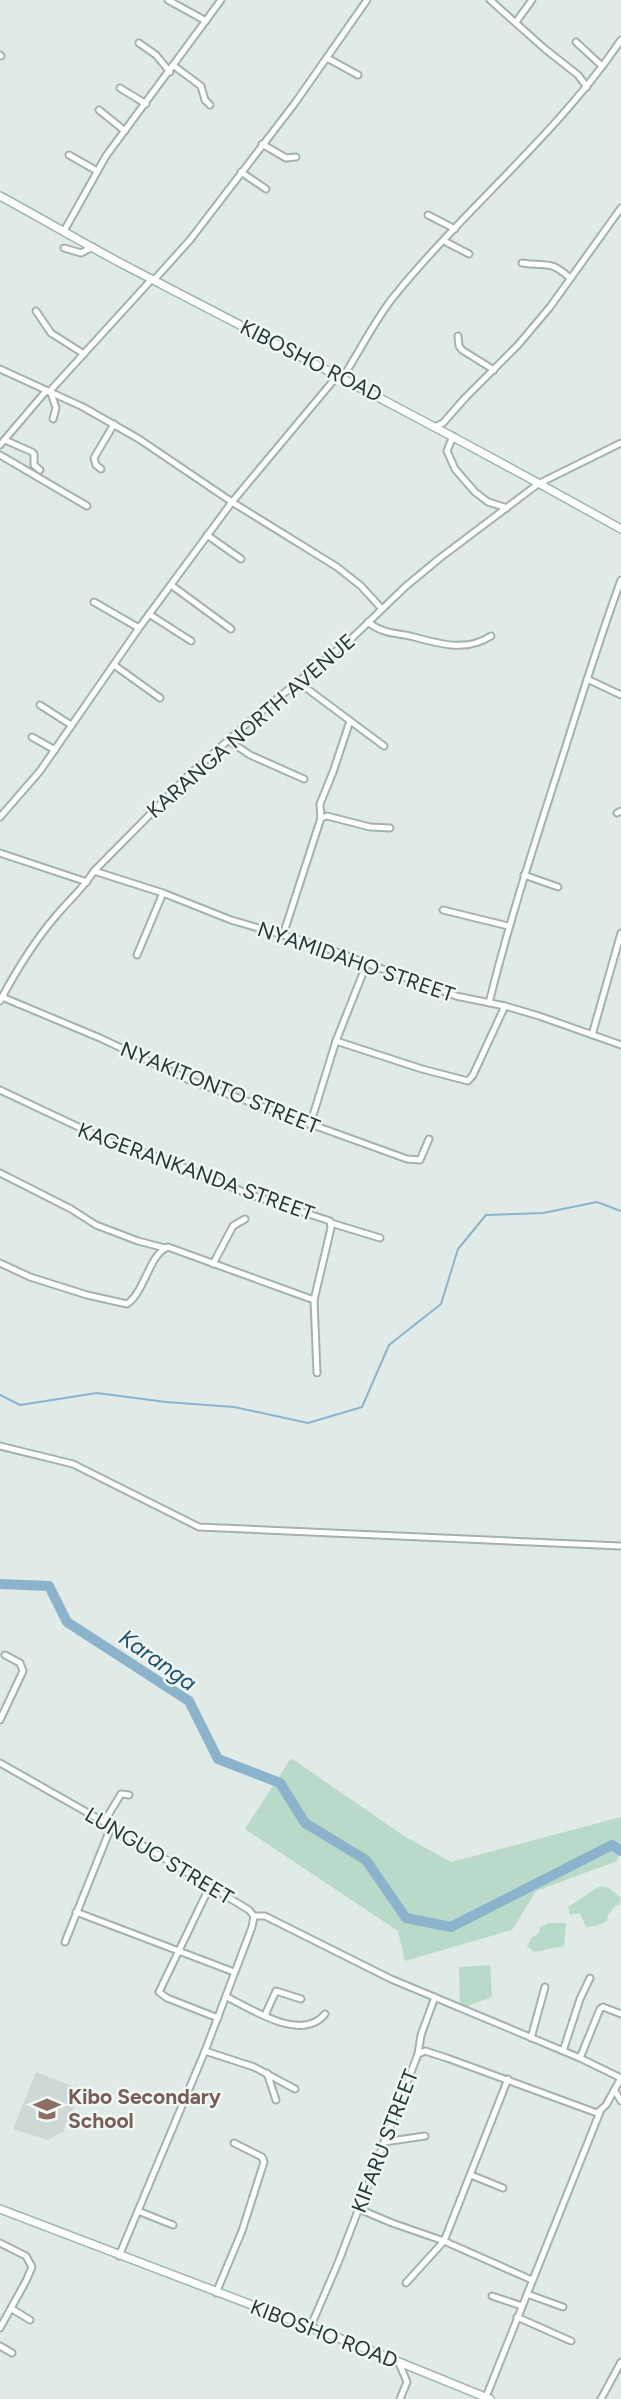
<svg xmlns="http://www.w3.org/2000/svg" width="621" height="2399" viewBox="0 0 621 2399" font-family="Figtree,sans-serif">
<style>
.built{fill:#ced9d7}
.green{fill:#badac9}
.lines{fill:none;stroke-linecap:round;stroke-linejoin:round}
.stream{stroke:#8bb4cc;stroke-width:2}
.river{stroke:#8bb4cc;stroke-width:10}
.street-casing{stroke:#a3b1af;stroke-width:9}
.secondary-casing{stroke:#a0b5b1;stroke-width:10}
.street{stroke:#fff;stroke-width:5}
.secondary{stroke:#fff;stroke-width:7}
.labels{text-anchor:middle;stroke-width:5;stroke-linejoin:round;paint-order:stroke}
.street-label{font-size:21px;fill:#223937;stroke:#f0f7f5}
.education-label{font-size:21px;font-weight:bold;fill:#785e54;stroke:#f0f7f5;text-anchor:start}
.water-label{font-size:23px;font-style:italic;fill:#205270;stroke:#f0f7f5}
</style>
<rect width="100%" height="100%" fill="#e0eae7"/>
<path class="built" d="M36 2072 82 2090 63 2131 48 2140 13 2129Z"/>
<g class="green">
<path d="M291 1758 404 1836 451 1862 621 1817V1848L617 1861 536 1891 512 1930 405 1961 398 1931 245 1829Z"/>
<path d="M600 1886 609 1888 621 1898 619 1906 616 1905 608 1915 607 1921 596 1926 586 1927 580 1913 570 1915 568 1907Z"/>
<path d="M549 1923H566L564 1946 534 1952 527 1946 531 1938 539 1933 540 1927Z"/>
<path d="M490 1965 492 1997 460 2009 459 1967Z"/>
</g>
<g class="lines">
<path class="stream" d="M0 1395 20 1405 97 1393 166 1402 234 1407 308 1423 362 1407 389 1345 441 1304 458 1249 486 1215 543 1213 597 1202 621 1211"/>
<path class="river" d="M0 1584 49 1586 67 1622 189 1701 218 1759 280 1783 305 1823 366 1860 406 1918 451 1927 612 1845 621 1851"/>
<g class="street-casing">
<g id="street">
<path d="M168 0 206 21"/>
<path d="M490 0 545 49 578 75 587 87"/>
<path d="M516 22 532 0"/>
<path d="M576 42 602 66"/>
<path d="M139 43 156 55 170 72"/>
<path d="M0 55 1 56"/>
<path d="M327 58 358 75"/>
<path d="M174 66 201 86 205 100 210 105"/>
<path d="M120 88 146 104"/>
<path d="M99 110 125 131"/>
<path d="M262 144 286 158 296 157"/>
<path d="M69 155 97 171"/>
<path d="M241 172 266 189"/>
<path d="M428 215 455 229"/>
<path d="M64 231 106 156 221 0"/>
<path d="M444 241 469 254"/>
<path d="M64 248 81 253 93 247"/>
<path d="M522 263C546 267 549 259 570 278"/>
<path d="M154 280 190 240 295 103 367 0"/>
<path d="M36 311 51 333 84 354"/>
<path d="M458 336 459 346 462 350 494 370"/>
<path d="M0 369 83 407 139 439 232 502 337 567 361 586 382 609"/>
<path d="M343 377C359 352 373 324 391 300 463 210 556 136 621 40"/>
<path d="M49 392 152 279"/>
<path d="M51 393 56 408 53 419"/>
<path d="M435 427 443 423 465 398 518 345 550 307 621 208"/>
<path d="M453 436 447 451 455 469 475 492 488 502 507 508"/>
<path d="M5 440 32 452 34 454V465L40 470"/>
<path d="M0 445 46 391"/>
<path d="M0 455 87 506"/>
<path d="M101 469 96 465 94 458 114 424"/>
<path d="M207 535 241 559"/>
<path d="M171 585 231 629"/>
<path d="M94 602 139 628"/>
<path d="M149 614 191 641"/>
<path d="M368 622C381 633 394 633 410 636 437 643 465 653 491 636"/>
<path d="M114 665 160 698"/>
<path d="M587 679 621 695"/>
<path d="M298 682 384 746"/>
<path d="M40 705 71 725"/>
<path d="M32 737 55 750"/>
<path d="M228 740 250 755 304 779"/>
<path d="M617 813 621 811"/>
<path d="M0 817 40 771 139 628 232 502 338 375"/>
<path d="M321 818 320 804 333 772 350 721"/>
<path d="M0 853 87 882"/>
<path d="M94 871 163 893 231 920 317 945 456 996 505 1006 539 1016 621 1045"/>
<path d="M524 875 558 887"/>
<path d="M443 910 508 926"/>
<path d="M283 935 321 818 327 816 370 827 390 828"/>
<path d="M137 955 163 893"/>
<path d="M2 997 100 1038 189 1080 407 1159 420 1160 429 1139"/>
<path d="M0 1001C16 971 33 943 55 917 68 901 83 889 94 871L190 774 251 720 351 639 405 587 440 558 538 484 621 443"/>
<path d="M489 1003C510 918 537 836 564 752 582 695 600 637 621 580"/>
<path d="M592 1035 621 933"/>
<path d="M336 1041 422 1069 468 1081 473 1075 505 1006"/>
<path d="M0 1090 104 1139 166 1160 251 1195 330 1221 331 1228 314 1300 317 1373"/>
<path d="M310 1125 336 1041 367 963"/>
<path d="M0 1173 71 1209 96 1225 138 1241 165 1248"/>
<path d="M331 1223 380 1238"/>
<path d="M0 1263 30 1277 87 1295 127 1304C145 1292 149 1254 168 1247L314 1300"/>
<path d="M213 1264 233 1226 245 1219"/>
<path d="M0 1446 73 1464 199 1527 621 1546"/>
<path d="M0 1720 23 1671 20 1663 5 1655"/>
<path d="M0 1763 104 1822 249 1910 254 1916 252 1927 205 2051 119 2256"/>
<path d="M104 1822 121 1794 129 1795"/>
<path d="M210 1886 159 1992 167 1998 218 2018"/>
<path d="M76 1912 234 1972"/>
<path d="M254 1916H265L391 1979 580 2058 600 2009 603 2007 621 2014"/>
<path d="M65 1942 111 1827"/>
<path d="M227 1997C251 2009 302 2043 325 2014"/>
<path d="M265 2015 276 1991 301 1999"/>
<path d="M531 2038 545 1987"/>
<path d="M205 2051 254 2067 295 2089"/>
<path d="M563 2051 580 1999 590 1978"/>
<path d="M418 2054 421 2035 435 1997"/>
<path d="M580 2058 621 2078"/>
<path d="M267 2073 276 2100"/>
<path d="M615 2091 621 2101"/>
<path d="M384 2142 425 2136"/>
<path d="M471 2175 503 2188"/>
<path d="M359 2209 392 2223 444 2241 532 2280"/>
<path d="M138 2211 173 2225"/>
<path d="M0 2243 26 2256 32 2267 26 2281 0 2328"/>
<path d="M406 2283 444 2241 508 2079"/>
<path d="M216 2293 242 2231 264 2162 262 2157 234 2143"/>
<path d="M527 2294 563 2307"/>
<path d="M492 2296 522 2306"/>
<path d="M12 2309 30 2320"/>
<path d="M517 2317 571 2341"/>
<path d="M310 2328 338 2263 418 2054 425 2051 447 2058 597 2113 606 2105 621 2078"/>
<path d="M0 2346 12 2353"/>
<path d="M399 2363 407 2382 400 2399"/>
<path d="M486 2397 600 2112"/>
<path d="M601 2399 621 2362"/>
</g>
</g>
<g class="secondary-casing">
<g id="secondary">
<path d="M0 196C45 220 89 247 134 270 298 355 461 439 621 529"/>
<path d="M0 2209 362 2347 490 2399"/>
</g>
</g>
<use href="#street" class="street"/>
<use href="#secondary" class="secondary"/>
</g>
<defs>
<g id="school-bare" transform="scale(2.1)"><path d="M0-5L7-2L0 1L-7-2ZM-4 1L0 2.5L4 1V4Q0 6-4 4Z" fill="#8d6e63" stroke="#f0f7f5" stroke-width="2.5" paint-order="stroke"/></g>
</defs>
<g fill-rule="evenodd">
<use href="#school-bare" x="47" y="2109"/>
</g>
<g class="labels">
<g class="street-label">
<text transform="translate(311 361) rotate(27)" y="7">KIBOSHO ROAD</text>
<text transform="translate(251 726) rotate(-41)" y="7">KARANGA NORTH AVENUE</text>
<text transform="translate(356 962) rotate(19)" y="7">NYAMIDAHO STREET</text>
<text transform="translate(220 1088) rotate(22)" y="7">NYAKITONTO STREET</text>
<text transform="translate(196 1172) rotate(20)" y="7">KAGERANKANDA STREET</text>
<text transform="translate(159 1856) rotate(31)" y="7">LUNGUO STREET</text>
<text transform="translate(385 2141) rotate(-69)" y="7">KIFARU STREET</text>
<text transform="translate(324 2334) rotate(21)" y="7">KIBOSHO ROAD</text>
</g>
<g class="education-label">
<text x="68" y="2104">Kibo Secondary<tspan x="68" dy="24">School</tspan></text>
</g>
<g class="water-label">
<text transform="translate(158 1660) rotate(35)" y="8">Karanga</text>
</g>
</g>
</svg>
